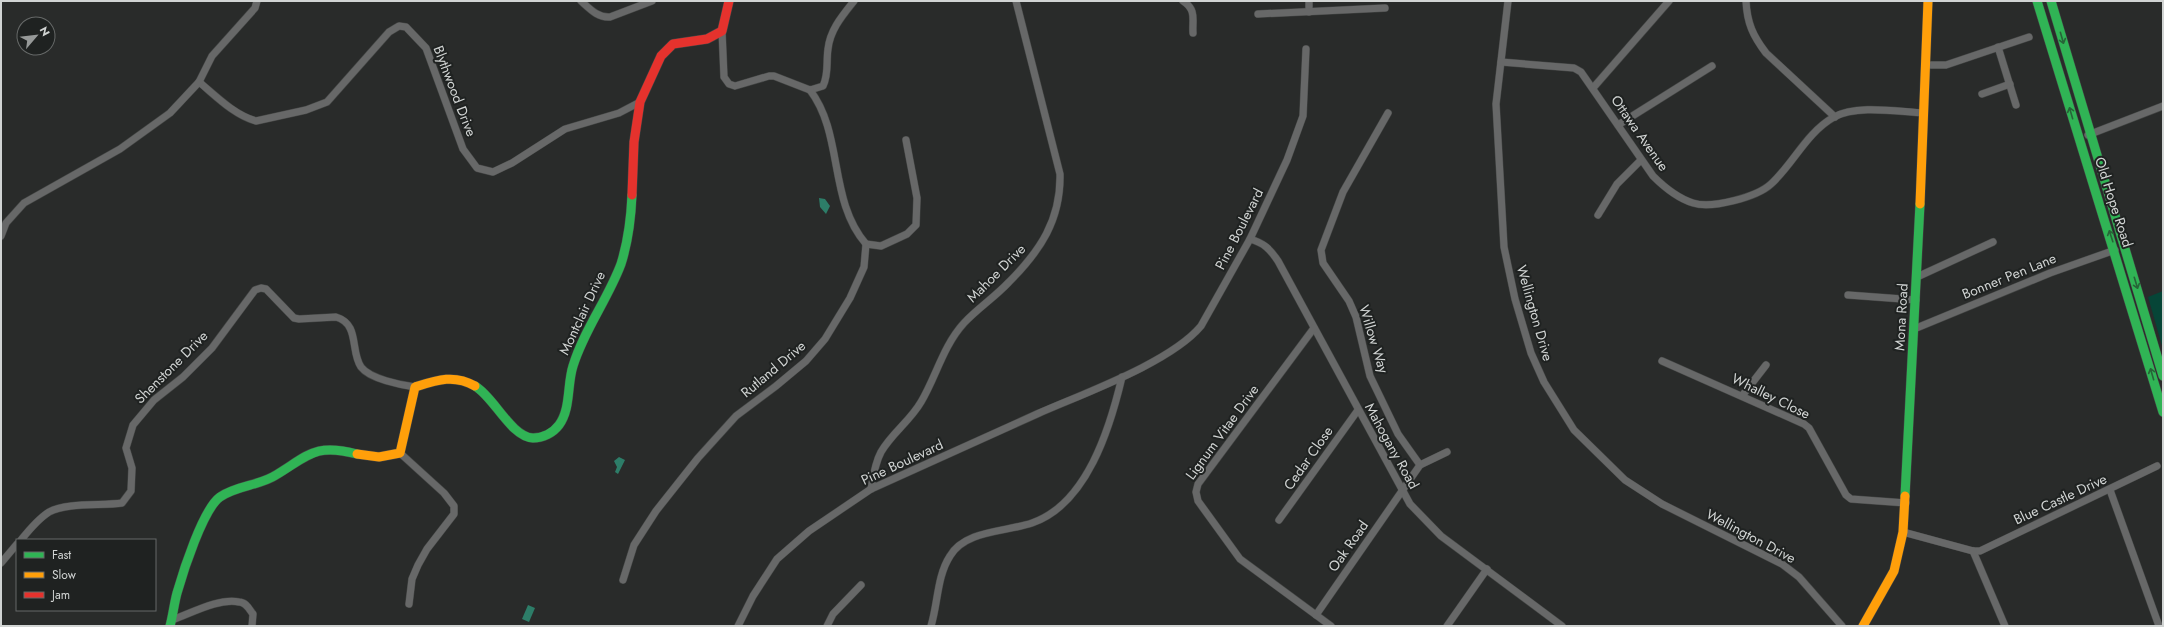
<svg xmlns="http://www.w3.org/2000/svg" width="2164" height="627" viewBox="0 0 2164 627" font-family="Jost,sans-serif">
<style>
.green{fill:#064537}
.water{fill:#2d7d68}
.lines{fill:none;stroke-linecap:round;stroke-linejoin:round}
.street-casing{stroke:#444645;stroke-width:8}
.fast-casing{stroke:#444645;stroke-width:10}
.slow-casing{stroke:#444645;stroke-width:10}
.jam-casing{stroke:#444645;stroke-width:10}
.street{stroke:#676868;stroke-width:7}
.fast{stroke:#30b455;stroke-width:9}
.slow{stroke:#ff9f0a;stroke-width:9}
.jam{stroke:#e5322d;stroke-width:9}
.oneway{stroke:#276438}
.labels{text-anchor:middle;stroke-width:4;stroke-linejoin:round;paint-order:stroke}
.street-label{font-size:14px;fill:#d1d4d3;stroke:#1f2221}
</style>
<rect width="100%" height="100%" fill="#292b2a"/>
<path class="green" d="M2163 291V349L2148 297Z"/>
<g class="water">
<path d="M819 198 825 199 830 206 826 214 820 207Z"/>
<path d="M619 457 625 460 618 474 615 472 617 467 614 461Z"/>
<path d="M528 605 535 608 529 622 522 619Z"/>
</g>
<g class="lines">
<g class="street-casing">
<g id="street">
<path d="M581 1C590 9 598 18 610 17L652 1"/>
<path d="M1183 1C1197 10 1192 20 1193 33"/>
<path d="M1309 1V12"/>
<path d="M1508 1 1496 104 1504 247 1515 299 1531 353 1544 382 1574 430 1625 480 1662 504 1782 564 1799 577 1842 626"/>
<path d="M1746 1C1747 23 1753 36 1766 53L1835 117"/>
<path d="M1258 14 1385 8"/>
<path d="M722 31 724 77 729 84 735 86 769 76H774L810 90 823 86C829 74 826 62 828 49 830 30 842 16 854 1"/>
<path d="M1998 47 2016 105"/>
<path d="M1501 62 1574 68 1581 72 1653 176C1664 187 1677 198 1693 203 1712 209 1757 197 1771 184 1794 163 1806 133 1834 117 1857 104 1899 112 1924 113"/>
<path d="M1925 65H1946L2029 37"/>
<path d="M199 82C216 96 234 115 256 121L306 110 327 102 389 32 399 26 406 27 426 48 463 149 477 168 493 172 512 163 565 129 619 113 640 102"/>
<path d="M1593 88 1669 1"/>
<path d="M1982 94 2010 84"/>
<path d="M1388 113 1343 192 1321 250 1323 263 1349 301 1356 317 1370 376 1398 434 1420 465"/>
<path d="M1618 125 1712 66"/>
<path d="M2088 135 2163 106"/>
<path d="M1598 215 1617 184 1641 160"/>
<path d="M1 236 6 223 24 203 120 149 170 113 199 82 212 56 255 8 257 1"/>
<path d="M1250 239C1264 243 1270 249 1278 261L1410 504 1441 536 1562 626"/>
<path d="M866 244 881 246 907 234 916 225 917 198 906 140"/>
<path d="M1917 277 1993 242"/>
<path d="M1848 295 1916 300"/>
<path d="M1314 328 1198 484 1196 492 1198 501 1240 559 1331 626"/>
<path d="M1914 329 2050 273 2115 250"/>
<path d="M1662 361 1804 424 1809 428 1846 495 1851 499 1906 503"/>
<path d="M1742 396 1766 365"/>
<path d="M400 453 444 493 454 506V514L427 549 418 565 412 579 409 604"/>
<path d="M871 489C873 477 875 463 881 452 892 433 910 421 921 402 936 377 943 346 964 323 978 308 995 297 1009 282 1040 251 1061 220 1060 174L1016 1"/>
<path d="M2110 490 2159 626"/>
<path d="M1279 520 1358 410"/>
<path d="M1903 532 1973 551H1980L2157 466"/>
<path d="M21 540C29 530 38 519 49 512 67 502 102 506 122 503L131 491 132 468 126 448 133 425 154 400 183 377 212 348 255 290 261 288 266 289 294 318 299 319 336 317C360 324 350 351 361 367 370 379 401 385 415 387"/>
<path d="M1973 551 2005 626"/>
<path d="M1 563 17 544"/>
<path d="M623 580 634 545 656 511 698 458 736 416 776 386 806 361 825 339 850 298 864 267 866 244C828 200 844 135 810 90"/>
<path d="M1316 615 1420 465 1447 452"/>
<path d="M172 620C192 613 218 598 239 602 246 602 249 609 253 614L252 626"/>
<path d="M738 626 753 596 777 559 809 531 871 489C926 464 981 439 1037 414 1082 394 1170 363 1201 326L1250 239 1287 160 1303 116 1306 49"/>
<path d="M827 626 833 614 861 585"/>
<path d="M931 626C938 603 937 576 950 556 965 530 1006 532 1032 523 1087 504 1110 428 1122 377"/>
<path d="M1447 626 1487 569"/>
</g>
</g>
<g class="fast-casing">
<g id="fast">
<path d="M2037 1 2163 412"/>
<path d="M2051 1 2163 376"/>
<path d="M475 386C494 397 511 437 533 438 543 438 553 433 559 425 571 409 567 384 573 366 584 330 608 299 621 264 628 242 631 218 632 195"/>
<path d="M1905 496 1920 204"/>
<path d="M170 626C173 615 174 604 177 593 183 572 203 509 220 497 237 485 259 486 276 475 309 455 315 443 357 454"/>
</g>
</g>
<g class="slow-casing">
<g id="slow">
<path d="M1920 204 1928 1"/>
<path d="M357 454 379 457 400 453 415 387C437 380 454 374 475 386"/>
<path d="M1863 626 1894 571 1903 532 1905 496"/>
</g>
</g>
<g class="jam-casing">
<path id="jam" d="M632 195 634 142 640 102 661 56 673 44 707 39 722 31 729 1"/>
</g>
<use href="#street" class="street"/>
<use href="#fast" class="fast"/>
<use href="#slow" class="slow"/>
<use href="#jam" class="jam"/>
</g>
<defs><path id="oneway-shaft" d="M-6 0H5M1.5-3L5.5 0L1.5 3" fill="none" stroke-width="1.6" stroke-linecap="round" stroke-linejoin="round"/></defs>
<g class="oneway">
<use href="#oneway-shaft" transform="translate(2062 38) rotate(74)"/>
<use href="#oneway-shaft" transform="translate(2071 113) rotate(-106)"/>
<use href="#oneway-shaft" transform="translate(2111 236) rotate(-108)"/>
<use href="#oneway-shaft" transform="translate(2136 283) rotate(73)"/>
<use href="#oneway-shaft" transform="translate(2152 374) rotate(-106)"/>
</g>
<g class="labels">
<g class="street-label">
<text transform="translate(455 91) rotate(69)" y="5">Blythwood Drive</text>
<text transform="translate(1640 133) rotate(55)" y="5">Ottawa Avenue</text>
<text transform="translate(2114 202) rotate(72)" y="5">Old Hope Road</text>
<text transform="translate(1239 229) rotate(-63)" y="5">Pine Boulevard</text>
<text transform="translate(996 273) rotate(-45)" y="5">Mahoe Drive</text>
<text transform="translate(2009 276) rotate(-22)" y="5">Bonner Pen Lane</text>
<text transform="translate(582 313) rotate(-65)" y="5">Montclair Drive</text>
<text transform="translate(1535 313) rotate(74)" y="5">Wellington Drive</text>
<text transform="translate(1901 317) rotate(-87)" y="5">Mona Road</text>
<text transform="translate(1374 339) rotate(73)" y="5">Willow Way</text>
<text transform="translate(171 367) rotate(-45)" y="5">Shenstone Drive</text>
<text transform="translate(773 369) rotate(-40)" y="5">Rutland Drive</text>
<text transform="translate(1771 396) rotate(26)" y="5">Whalley Close</text>
<text transform="translate(1222 432) rotate(-54)" y="5">Lignum Vitae Drive</text>
<text transform="translate(1392 446) rotate(61)" y="5">Mahogany Road</text>
<text transform="translate(1308 458) rotate(-55)" y="5">Cedar Close</text>
<text transform="translate(902 462) rotate(-25)" y="5">Pine Boulevard</text>
<text transform="translate(2060 499) rotate(-25)" y="5">Blue Castle Drive</text>
<text transform="translate(1751 536) rotate(28)" y="5">Wellington Drive</text>
<text transform="translate(1348 546) rotate(-55)" y="5">Oak Road</text>
</g>
</g>
<rect width="2164" height="627" fill="none" stroke="#d1d4d3" stroke-width="4"/>
<rect x="16" y="539" width="140" height="72" fill="#1f2221" stroke="#666968"/>
<rect x="24" y="552" width="20" height="6" fill="#30b455" stroke="#666968"/>
<text x="52" y="559" font-size="12" fill="#d1d4d3">Fast</text>
<rect x="24" y="572" width="20" height="6" fill="#ff9f0a" stroke="#666968"/>
<text x="52" y="579" font-size="12" fill="#d1d4d3">Slow</text>
<rect x="24" y="592" width="20" height="6" fill="#e5322d" stroke="#666968"/>
<text x="52" y="599" font-size="12" fill="#d1d4d3">Jam</text>
<g transform="translate(36 36) rotate(62)"><circle r="19" fill="#1f2221" stroke="#666968"/>
<path d="M0-3L7 15L0 10L-7 15Z" fill="#969998"/>
<text y="-6" font-size="11" font-weight="bold" text-anchor="middle" fill="#d1d4d3">N</text>
</g>
</svg>
